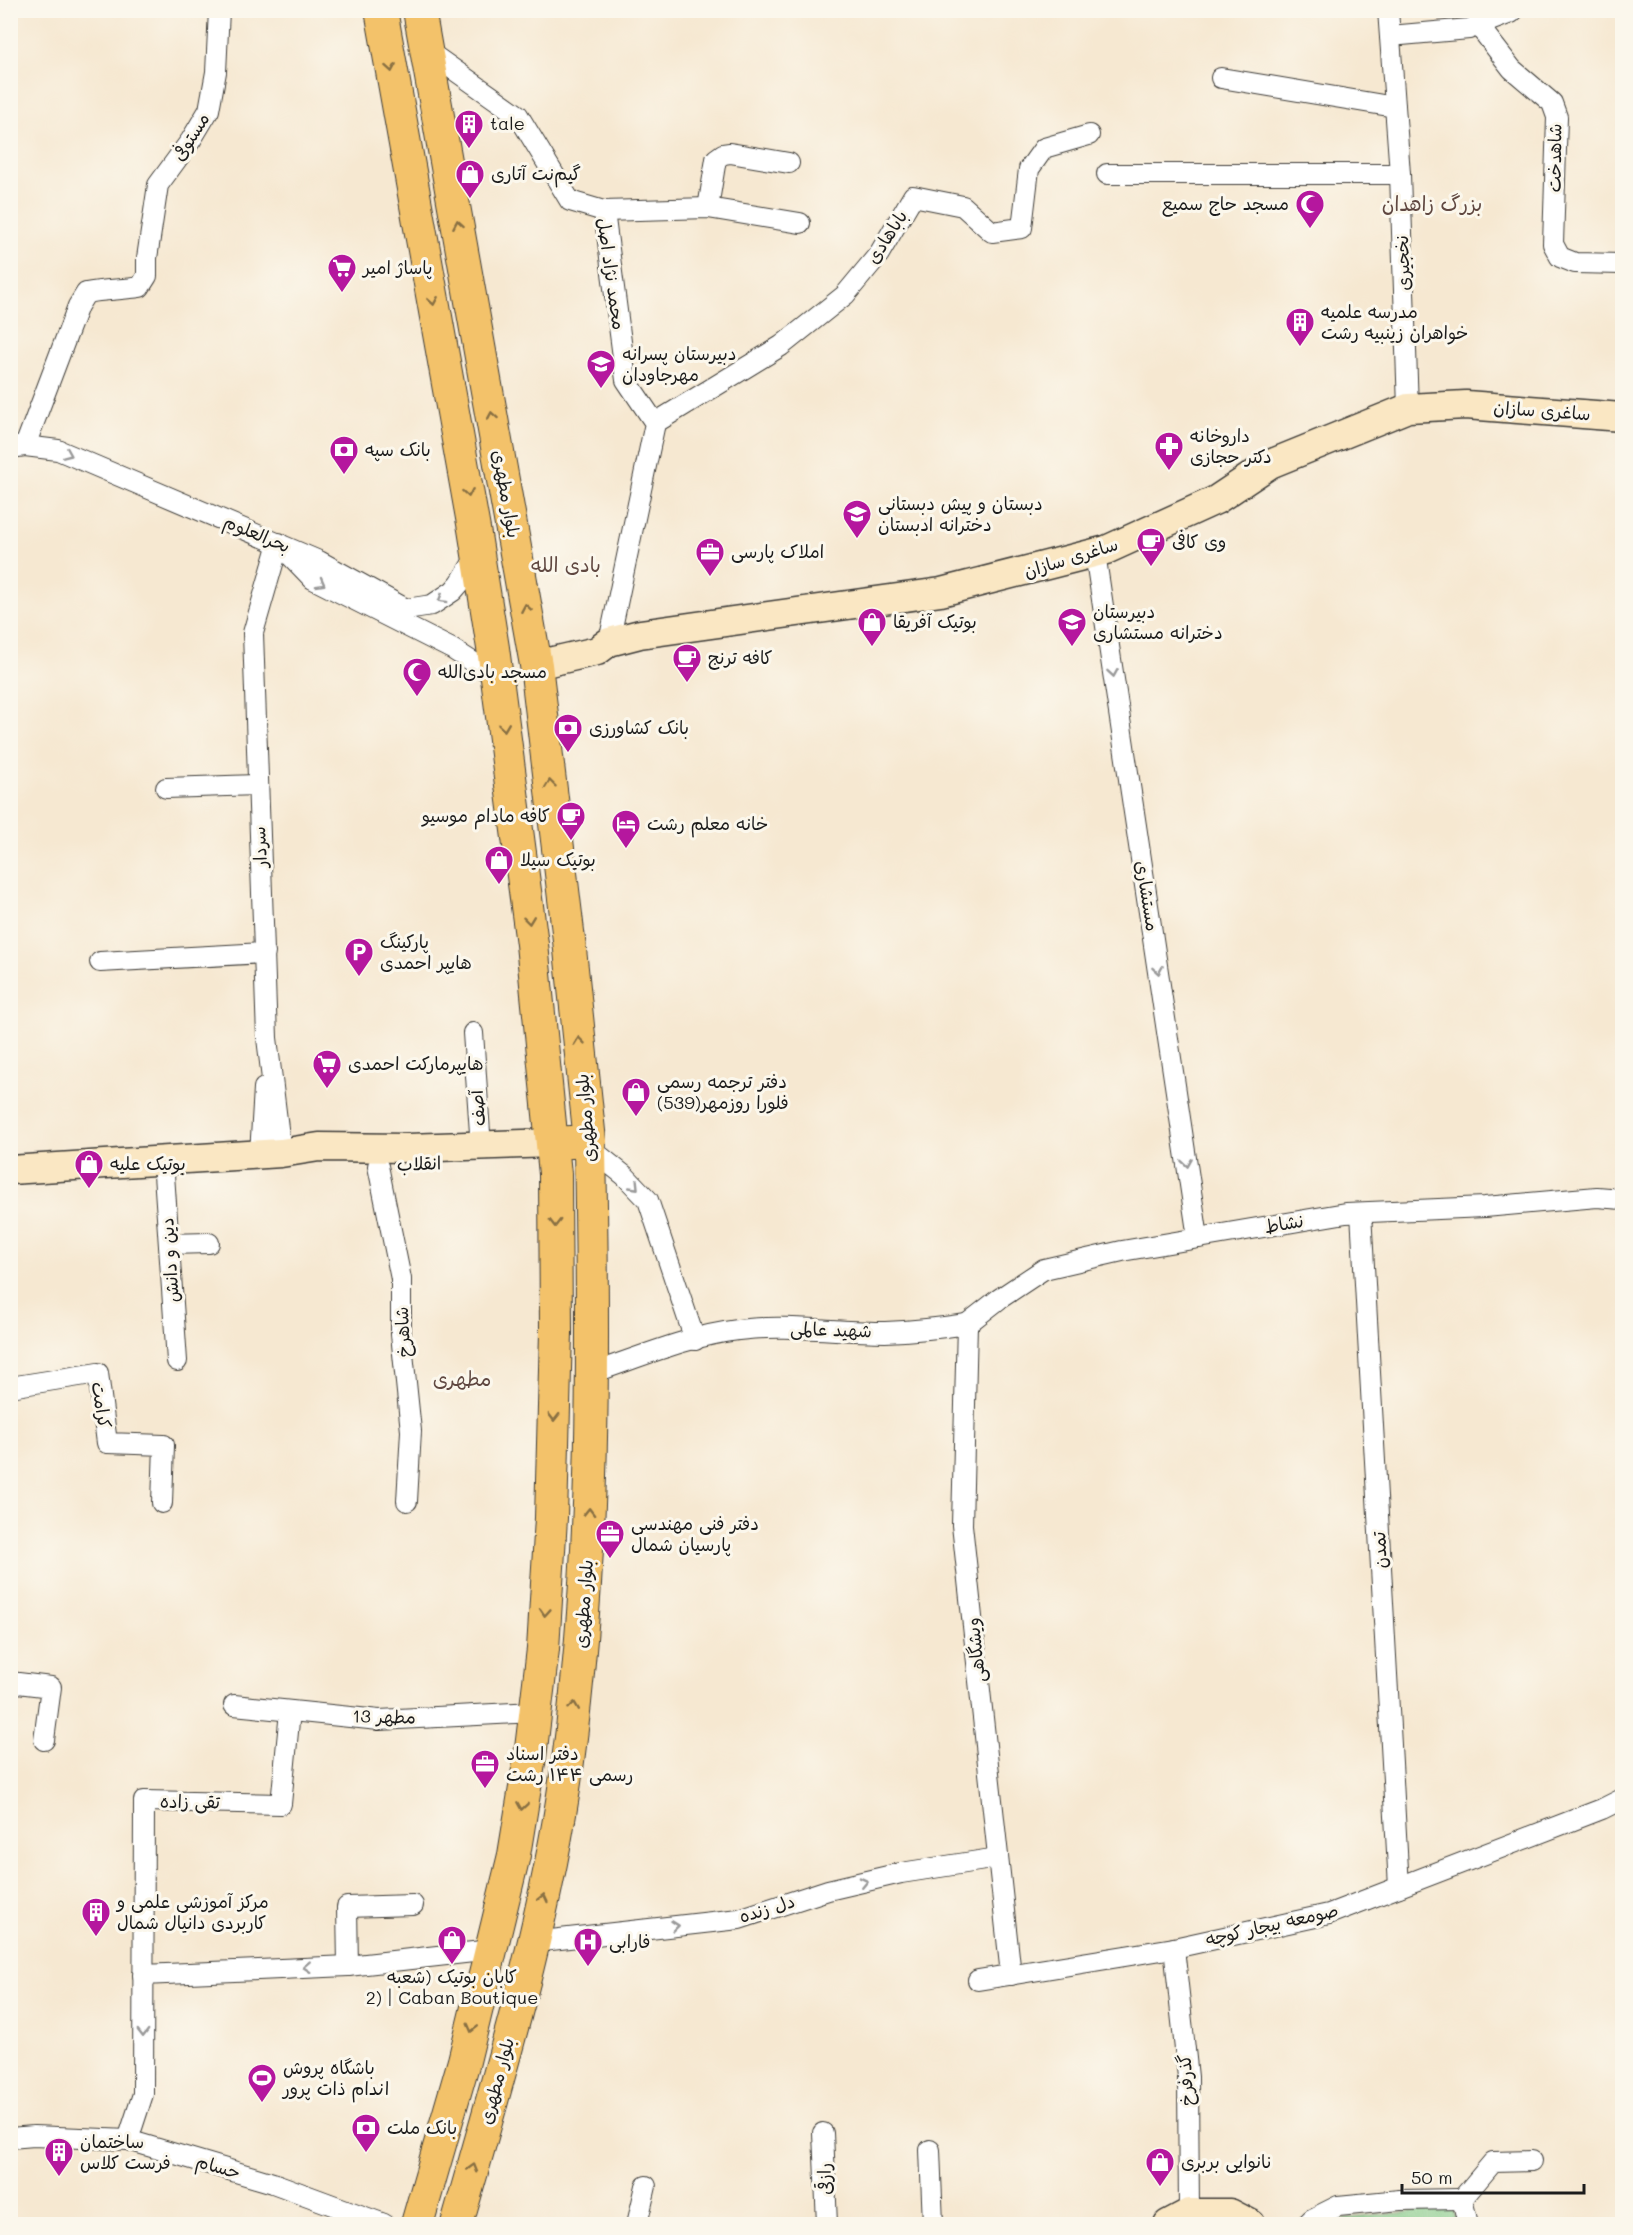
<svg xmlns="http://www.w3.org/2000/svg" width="1633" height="2235" viewBox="0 0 1633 2235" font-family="Mali,'Playpen Sans Arabic',sans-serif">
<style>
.green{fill:#7fc885;stroke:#4e7250;stroke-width:1.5}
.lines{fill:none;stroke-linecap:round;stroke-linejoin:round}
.street-casing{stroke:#3d3b37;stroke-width:22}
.secondary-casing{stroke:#3d3b37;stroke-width:31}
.primary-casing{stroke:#3d3b37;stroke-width:34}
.street{stroke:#fff;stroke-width:20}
.secondary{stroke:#fae7c3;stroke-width:28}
.primary{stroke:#f3c26a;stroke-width:32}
.oneway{stroke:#886f43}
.oneway2{stroke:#999}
.labels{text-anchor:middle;stroke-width:6;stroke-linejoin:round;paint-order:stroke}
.poi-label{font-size:18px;fill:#1c1c1c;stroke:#fbf7ec;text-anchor:start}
.street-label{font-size:18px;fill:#1c1c1c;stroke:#fbf7ec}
.neighbourhood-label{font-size:20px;fill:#604841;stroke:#fbf7ec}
</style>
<rect width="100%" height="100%" fill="#fbf7ec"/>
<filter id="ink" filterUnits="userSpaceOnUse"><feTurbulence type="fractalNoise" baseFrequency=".0167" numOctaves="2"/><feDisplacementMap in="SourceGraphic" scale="12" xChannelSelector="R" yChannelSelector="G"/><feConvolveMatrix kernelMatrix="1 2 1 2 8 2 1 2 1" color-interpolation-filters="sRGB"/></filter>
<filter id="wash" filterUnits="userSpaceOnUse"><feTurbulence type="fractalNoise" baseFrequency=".008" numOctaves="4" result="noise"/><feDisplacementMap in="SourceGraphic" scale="24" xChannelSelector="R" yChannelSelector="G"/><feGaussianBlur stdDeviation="1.35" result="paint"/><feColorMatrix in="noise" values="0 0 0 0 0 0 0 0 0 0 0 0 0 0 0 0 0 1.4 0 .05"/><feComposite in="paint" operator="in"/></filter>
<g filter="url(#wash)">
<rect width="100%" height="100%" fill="#f6e8d1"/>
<path class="green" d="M1453 2207 1457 2224H1333L1342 2219Z"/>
</g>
<g filter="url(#ink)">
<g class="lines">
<g class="street-casing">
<g id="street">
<path d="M1388 10 1400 174 1408 408"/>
<path d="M1478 25 1512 69 1552 103 1557 117 1553 244 1560 257 1575 263 1622 264"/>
<path d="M1390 36 1469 29 1511 13 1514 10"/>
<path d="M426 50 518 115 570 201 604 211 626 380 655 423 609 642"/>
<path d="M1221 78 1395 107"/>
<path d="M1107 174H1400"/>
<path d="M708 208 716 159 723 154 730 153 789 163"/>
<path d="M604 211 708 208 800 223"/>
<path d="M655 423 781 346 845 295 879 254 913 196 963 206 992 232 1022 228 1029 169 1044 148 1089 135"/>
<path d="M25 446 78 306 86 293C104 289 122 290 140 287L147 276V258L158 185 191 140 209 110 216 72 219 10"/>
<path d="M10 448 25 446 58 450 319 561 406 609 432 605 453 591 460 583 478 554"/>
<path d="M279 543 253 633 267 1038 281 1153"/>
<path d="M287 552 313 579 452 649 498 678"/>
<path d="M1095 553 1198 1238"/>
<path d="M166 788 257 785"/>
<path d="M100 962 265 953"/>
<path d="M473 1033 481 1147"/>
<path d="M590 1148 625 1176 648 1200 695 1340"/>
<path d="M260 1154 264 1088"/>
<path d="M163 1160 177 1361"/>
<path d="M378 1166 401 1279V1334L411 1431 407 1501"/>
<path d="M1361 1213 1399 1887"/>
<path d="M169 1244 209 1243"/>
<path d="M967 1324 999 1299 1044 1269 1122 1251 1346 1213 1485 1207 1597 1197 1622 1199"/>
<path d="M967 1324 962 1525 1011 1975"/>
<path d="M592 1373C640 1357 688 1336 738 1330 786 1324 836 1332 885 1332 912 1331 940 1328 967 1324"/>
<path d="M10 1387 98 1373 107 1443 164 1445 162 1503"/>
<path d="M10 1682 51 1687 44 1740"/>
<path d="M234 1705 379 1720 534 1712"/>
<path d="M533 1942 739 1919 828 1890 901 1873 998 1858"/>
<path d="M1174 1948 1188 2077 1189 2213"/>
<path d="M348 1966 347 1907 413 1905"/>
<path d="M143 1975 348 1966 491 1950"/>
<path d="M978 1980 1174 1948 1329 1914 1602 1809 1622 1799"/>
<path d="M823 2133 827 2224"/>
<path d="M10 2138 34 2136 128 2140 273 2183 384 2224"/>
<path d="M128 2140 143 2094 144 1801 281 1804 290 1711"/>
<path d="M930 2150 933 2224"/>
<path d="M637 2224 646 2186"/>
<path d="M1307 2224 1312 2219 1338 2206 1400 2200 1462 2199"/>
<path d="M1468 2224 1462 2199 1493 2162 1532 2161"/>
</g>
</g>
<g class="secondary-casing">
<g id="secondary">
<path d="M536 665 597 651 609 642 640 634 941 592 1106 550 1216 500 1270 464 1408 408 1466 405 1622 417"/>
<path d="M10 1170 281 1153 319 1147 408 1148 553 1143"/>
<path d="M1168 2224 1189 2213H1230L1251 2224"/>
</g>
</g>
<g class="primary-casing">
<g id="primary">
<path d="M381 10 474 529 493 648 532 944 555 1174 556 1332 551 1518 543 1649 530 1757 514 1855 491 1950 464 2061 417 2224"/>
<path d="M419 10 536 665 569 940 590 1141 553 1143"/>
<path d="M457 2224C500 2072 547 1919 568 1761 595 1558 594 1353 590 1148"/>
</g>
</g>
<use href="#street" class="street"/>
<use href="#secondary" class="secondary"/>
<use href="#primary" class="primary"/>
</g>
<defs><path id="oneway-chevron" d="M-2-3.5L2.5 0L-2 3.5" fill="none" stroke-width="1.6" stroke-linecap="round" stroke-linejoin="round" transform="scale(1.5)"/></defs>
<g class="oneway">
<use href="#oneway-chevron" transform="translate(391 68) rotate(80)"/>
<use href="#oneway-chevron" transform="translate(458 224) rotate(-100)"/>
<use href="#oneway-chevron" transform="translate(433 301) rotate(80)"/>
<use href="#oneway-chevron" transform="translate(492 416) rotate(-100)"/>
<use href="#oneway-chevron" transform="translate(468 493) rotate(80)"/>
<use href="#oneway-chevron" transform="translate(526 608) rotate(-100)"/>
<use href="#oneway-chevron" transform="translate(504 727) rotate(82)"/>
<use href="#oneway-chevron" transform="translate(550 784) rotate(-97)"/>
<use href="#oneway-chevron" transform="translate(529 920) rotate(83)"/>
<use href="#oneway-chevron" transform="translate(579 1041) rotate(-96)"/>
<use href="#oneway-chevron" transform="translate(555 1223) rotate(90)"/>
<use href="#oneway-chevron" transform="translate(554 1417) rotate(91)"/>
<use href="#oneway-chevron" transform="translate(589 1512) rotate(-89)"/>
<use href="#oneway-chevron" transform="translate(545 1612) rotate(94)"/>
<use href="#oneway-chevron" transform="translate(574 1706) rotate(-83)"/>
<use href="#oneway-chevron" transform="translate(522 1806) rotate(99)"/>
<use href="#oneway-chevron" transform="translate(543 1898) rotate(-77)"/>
<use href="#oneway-chevron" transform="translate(472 2028) rotate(104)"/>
<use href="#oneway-chevron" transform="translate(473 2168) rotate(-74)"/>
</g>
<g class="oneway2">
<use href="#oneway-chevron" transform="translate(68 454) rotate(23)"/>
<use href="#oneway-chevron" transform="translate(321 583) rotate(29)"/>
<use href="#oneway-chevron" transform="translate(442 599) rotate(149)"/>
<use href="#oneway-chevron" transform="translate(1113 673) rotate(81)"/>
<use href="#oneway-chevron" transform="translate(1158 970) rotate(81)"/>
<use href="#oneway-chevron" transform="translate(1187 1163) rotate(81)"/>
<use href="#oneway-chevron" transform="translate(635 1186) rotate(46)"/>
<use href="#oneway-chevron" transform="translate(864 1882) rotate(-13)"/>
<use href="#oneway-chevron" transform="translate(675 1926) rotate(-6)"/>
<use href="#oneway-chevron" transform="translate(307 1967) rotate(177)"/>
<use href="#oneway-chevron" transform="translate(143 2033) rotate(90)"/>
</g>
</g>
<defs>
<g id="building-pin" transform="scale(1.5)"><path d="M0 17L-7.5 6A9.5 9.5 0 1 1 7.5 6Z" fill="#b5179e" stroke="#fbf7ec"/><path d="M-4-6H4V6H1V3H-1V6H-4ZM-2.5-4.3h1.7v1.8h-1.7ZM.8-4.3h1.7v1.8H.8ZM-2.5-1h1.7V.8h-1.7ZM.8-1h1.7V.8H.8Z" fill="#fff"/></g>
<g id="shop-pin" transform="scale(1.5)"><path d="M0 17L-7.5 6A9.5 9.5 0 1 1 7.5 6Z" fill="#b5179e" stroke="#fbf7ec"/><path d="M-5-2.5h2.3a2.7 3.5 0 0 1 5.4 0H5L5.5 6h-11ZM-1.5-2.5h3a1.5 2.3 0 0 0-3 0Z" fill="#fff"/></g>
<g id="mosque-pin" transform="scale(1.5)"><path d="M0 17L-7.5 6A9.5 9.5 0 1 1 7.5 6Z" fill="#b5179e" stroke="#fbf7ec"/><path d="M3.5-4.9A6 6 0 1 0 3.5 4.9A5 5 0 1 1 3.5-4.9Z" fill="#fff"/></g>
<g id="supermarket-pin" transform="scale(1.5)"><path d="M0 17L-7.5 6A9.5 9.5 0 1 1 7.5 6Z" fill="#b5179e" stroke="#fbf7ec"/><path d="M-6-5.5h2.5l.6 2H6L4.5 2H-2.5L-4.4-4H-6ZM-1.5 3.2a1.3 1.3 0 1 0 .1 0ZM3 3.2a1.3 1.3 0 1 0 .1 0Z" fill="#fff"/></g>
<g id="school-pin" transform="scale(1.5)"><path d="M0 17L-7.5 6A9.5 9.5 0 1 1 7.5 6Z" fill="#b5179e" stroke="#fbf7ec"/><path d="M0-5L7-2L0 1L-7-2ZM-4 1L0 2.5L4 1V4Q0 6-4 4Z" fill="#fff"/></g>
<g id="pharmacy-pin" transform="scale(1.5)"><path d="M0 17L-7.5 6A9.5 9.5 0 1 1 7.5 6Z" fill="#b5179e" stroke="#fbf7ec"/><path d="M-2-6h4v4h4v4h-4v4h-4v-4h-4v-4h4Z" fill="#fff"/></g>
<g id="bank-pin" transform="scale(1.5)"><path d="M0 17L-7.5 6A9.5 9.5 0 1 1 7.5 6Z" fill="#b5179e" stroke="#fbf7ec"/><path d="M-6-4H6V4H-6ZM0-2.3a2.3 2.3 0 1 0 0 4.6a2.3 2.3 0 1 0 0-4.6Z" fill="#fff"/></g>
<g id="cafe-pin" transform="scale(1.5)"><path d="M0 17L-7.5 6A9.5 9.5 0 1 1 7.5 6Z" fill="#b5179e" stroke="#fbf7ec"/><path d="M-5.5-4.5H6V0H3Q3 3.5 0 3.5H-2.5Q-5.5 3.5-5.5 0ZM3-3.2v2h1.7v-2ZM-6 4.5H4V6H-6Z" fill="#fff"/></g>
<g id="office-pin" transform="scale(1.5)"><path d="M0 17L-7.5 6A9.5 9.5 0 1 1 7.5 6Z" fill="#b5179e" stroke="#fbf7ec"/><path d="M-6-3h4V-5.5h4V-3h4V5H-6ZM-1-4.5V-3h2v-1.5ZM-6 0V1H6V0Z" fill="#fff"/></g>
<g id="hotel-pin" transform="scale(1.5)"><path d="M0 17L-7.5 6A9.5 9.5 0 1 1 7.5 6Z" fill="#b5179e" stroke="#fbf7ec"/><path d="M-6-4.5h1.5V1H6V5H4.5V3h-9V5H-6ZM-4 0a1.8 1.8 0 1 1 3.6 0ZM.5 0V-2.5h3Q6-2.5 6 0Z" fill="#fff"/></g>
<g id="parking-pin" transform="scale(1.5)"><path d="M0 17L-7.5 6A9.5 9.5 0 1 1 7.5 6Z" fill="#b5179e" stroke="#fbf7ec"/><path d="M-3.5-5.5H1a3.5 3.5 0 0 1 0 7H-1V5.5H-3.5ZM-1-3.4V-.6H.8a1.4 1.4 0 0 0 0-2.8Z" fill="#fff"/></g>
<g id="hospital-pin" transform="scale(1.5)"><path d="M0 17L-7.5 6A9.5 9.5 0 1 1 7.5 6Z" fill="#b5179e" stroke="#fbf7ec"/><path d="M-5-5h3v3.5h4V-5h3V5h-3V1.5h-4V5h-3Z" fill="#fff"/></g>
<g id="stadium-pin" transform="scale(1.5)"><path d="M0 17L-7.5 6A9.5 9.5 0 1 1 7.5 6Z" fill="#b5179e" stroke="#fbf7ec"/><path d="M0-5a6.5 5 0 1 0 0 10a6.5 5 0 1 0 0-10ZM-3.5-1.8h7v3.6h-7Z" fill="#fff"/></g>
</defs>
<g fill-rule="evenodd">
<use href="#building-pin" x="469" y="124"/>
<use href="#shop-pin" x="470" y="174"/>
<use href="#mosque-pin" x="1310" y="204"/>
<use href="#supermarket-pin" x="342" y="268"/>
<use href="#building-pin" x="1300" y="322"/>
<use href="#school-pin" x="601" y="364"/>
<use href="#pharmacy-pin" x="1169" y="446"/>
<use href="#bank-pin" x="344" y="450"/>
<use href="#school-pin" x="857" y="514"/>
<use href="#cafe-pin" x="1151" y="542"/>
<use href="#office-pin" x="710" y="552"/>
<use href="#shop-pin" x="872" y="622"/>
<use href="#school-pin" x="1072" y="622"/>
<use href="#cafe-pin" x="687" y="658"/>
<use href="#mosque-pin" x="417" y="672"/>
<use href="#bank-pin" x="568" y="728"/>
<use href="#cafe-pin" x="571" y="816"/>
<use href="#hotel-pin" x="626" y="824"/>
<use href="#shop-pin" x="499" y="860"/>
<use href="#parking-pin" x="359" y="952"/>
<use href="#supermarket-pin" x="327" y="1064"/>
<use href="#shop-pin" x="636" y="1092"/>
<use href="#shop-pin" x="89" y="1164"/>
<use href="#office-pin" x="610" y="1534"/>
<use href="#office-pin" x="485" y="1764"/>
<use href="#building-pin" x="96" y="1912"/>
<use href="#shop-pin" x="452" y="1940"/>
<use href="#hospital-pin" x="588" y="1942"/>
<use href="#stadium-pin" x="262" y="2078"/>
<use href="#bank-pin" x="366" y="2128"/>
<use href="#building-pin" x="59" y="2152"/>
<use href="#shop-pin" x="1160" y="2162"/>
</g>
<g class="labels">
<g class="poi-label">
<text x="490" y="130">tale</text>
<text x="491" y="180">گیم‌نت آتاری</text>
<text x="1289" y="210" text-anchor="end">مسجد حاج سمیع</text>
<text x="363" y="274">پاساژ امیر</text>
<text x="1321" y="318">مدرسه علمیه<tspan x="1321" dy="21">خواهران زینبیه رشت</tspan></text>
<text x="622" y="360">دبیرستان پسرانه<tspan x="622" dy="21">مهرجاودان</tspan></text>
<text x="1190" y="442">داروخانه<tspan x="1190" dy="21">دکتر حجازی</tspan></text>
<text x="365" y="456">بانک سپه</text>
<text x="878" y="510">دبستان و پیش دبستانی<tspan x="878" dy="21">دخترانه ادبستان</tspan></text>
<text x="1172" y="548">وی کافی</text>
<text x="731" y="558">املاک پارسی</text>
<text x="1093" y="618">دبیرستان<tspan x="1093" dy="21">دخترانه مستشاری</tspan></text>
<text x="893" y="628">بوتیک آفریقا</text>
<text x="708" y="664">کافه ترنج</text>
<text x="438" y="678">مسجد بادی‌الله</text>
<text x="589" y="734">بانک کشاورزی</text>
<text x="550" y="822" text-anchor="end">کافه مادام موسیو</text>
<text x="647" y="830">خانه معلم رشت</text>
<text x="520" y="866">بوتیک سیلا</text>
<text x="380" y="948">پارکینگ<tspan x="380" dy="21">هایپر احمدی</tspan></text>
<text x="348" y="1070">هایپرمارکت احمدی</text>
<text x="657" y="1088">دفتر ترجمه رسمی<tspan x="657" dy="21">فلورا روزمهر(539)</tspan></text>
<text x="110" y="1170">بوتیک علیه</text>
<text x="631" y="1530">دفتر فنی مهندسی<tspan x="631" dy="21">پارسیان شمال</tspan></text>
<text x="506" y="1760">دفتر اسناد<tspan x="506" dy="21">رسمی ۱۴۴ رشت</tspan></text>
<text x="117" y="1908">مرکز آموزشی علمی و<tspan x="117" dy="21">کاربردی دانیال شمال</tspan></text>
<text x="609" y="1948">فارابی</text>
<text x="452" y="1983" text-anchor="middle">کابان بوتیک (شعبه<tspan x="452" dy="21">2) | Caban Boutique</tspan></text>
<text x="283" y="2074">باشگاه پروش<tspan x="283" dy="21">اندام ذات پرور</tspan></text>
<text x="387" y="2134">بانک ملت</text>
<text x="80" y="2148">ساختمان<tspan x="80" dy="21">فرست کلاس</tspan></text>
<text x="1181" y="2168">نانوایی بربری</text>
</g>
<g class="street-label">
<text transform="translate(191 137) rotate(-58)" y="6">مستوفی</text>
<text transform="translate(1555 158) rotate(-89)" y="6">شاهدخت</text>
<text transform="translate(887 237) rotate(-57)" y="6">باباهادی</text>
<text transform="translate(1403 263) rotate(-92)" y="6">نخجیری</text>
<text transform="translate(611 274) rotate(82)" y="6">محمد نژاد اصل</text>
<text transform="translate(1542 411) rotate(4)" y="6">ساغری سازان</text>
<text transform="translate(506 494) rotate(80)" y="6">بلوار مطهری</text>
<text transform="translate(257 534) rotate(23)" y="6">بحرالعلوم</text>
<text transform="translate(1071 558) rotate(-17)" y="6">ساغری سازان</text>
<text transform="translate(260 847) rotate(-93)" y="6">سردار</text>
<text transform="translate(1147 896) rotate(81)" y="6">مستشاری</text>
<text transform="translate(478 1108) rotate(-94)" y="6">آصف</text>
<text transform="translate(586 1118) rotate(-95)" y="6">بلوار مطهری</text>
<text transform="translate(419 1164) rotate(-2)" y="6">انقلاب</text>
<text transform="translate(1284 1224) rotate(-10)" y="6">نشاط</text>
<text transform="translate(170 1260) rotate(-94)" y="6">دین و دانش</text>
<text transform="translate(831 1330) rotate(2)" y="6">شهید عالمی</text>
<text transform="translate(403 1332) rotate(-93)" y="6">شاهرخ</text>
<text transform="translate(101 1405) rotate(81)" y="6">کرامت</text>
<text transform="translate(1380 1550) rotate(-93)" y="6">تمدن</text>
<text transform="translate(584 1604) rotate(-86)" y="6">بلوار مطهری</text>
<text transform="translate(976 1650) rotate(-96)" y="6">ویشگاهی</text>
<text transform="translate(384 1717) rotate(1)" y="6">مطهر 13</text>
<text transform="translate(190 1802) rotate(1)" y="6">تقی زاده</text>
<text transform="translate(767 1909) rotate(-17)" y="6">دل زنده</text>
<text transform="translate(1272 1925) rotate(-13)" y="6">صومعه بیجار کوچه</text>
<text transform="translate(1186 2080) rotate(-93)" y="6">گذرفرخ</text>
<text transform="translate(497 2081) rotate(-75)" y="6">بلوار مطهری</text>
<text transform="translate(218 2167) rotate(16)" y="6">حسام</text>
<text transform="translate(825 2179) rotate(-92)" y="6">رازقی</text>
</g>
<g class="neighbourhood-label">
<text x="1432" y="211">بزرگ زاهدان</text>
<text x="566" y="572">بادی الله</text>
<text x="462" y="1386">مطهری</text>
</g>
</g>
<rect width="1633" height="2235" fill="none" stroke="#fbf7ec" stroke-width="36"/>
<path d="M1402 2184v9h182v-9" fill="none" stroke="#1c1c1c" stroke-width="3"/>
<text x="1411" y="2184" font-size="18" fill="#1c1c1c" stroke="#fbf7ec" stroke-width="4.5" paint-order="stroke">50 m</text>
</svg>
